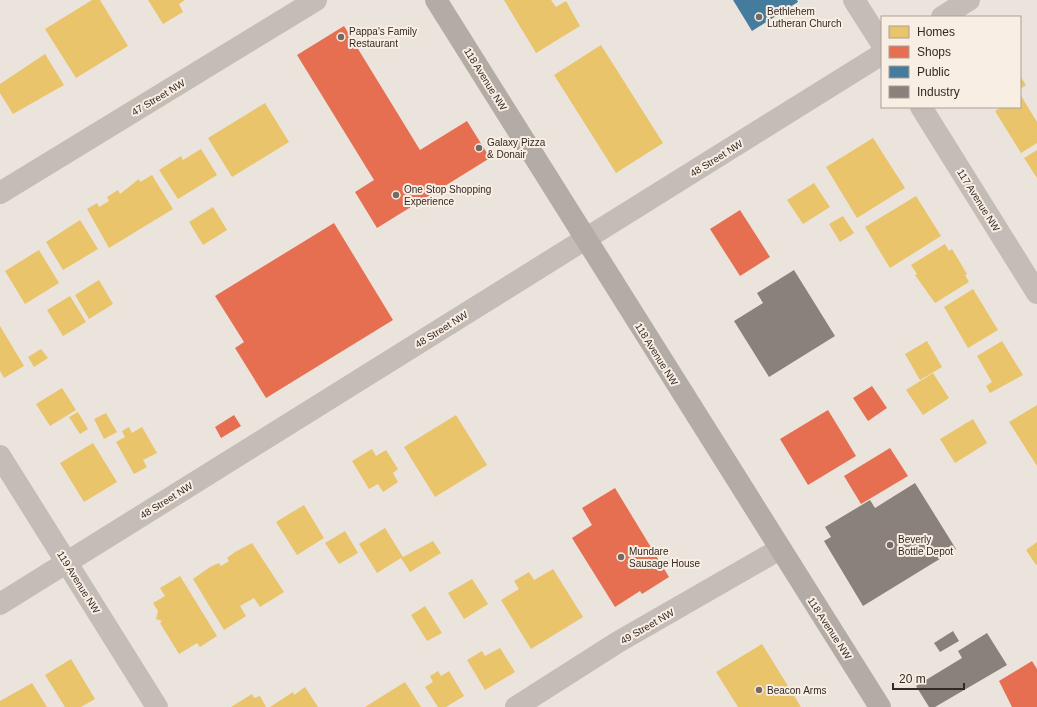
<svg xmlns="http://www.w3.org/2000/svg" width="1037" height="707" viewBox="0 0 1037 707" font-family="Helvetica,sans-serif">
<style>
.homes{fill:#e9c46a}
.shops{fill:#e76f51}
.public{fill:#457b9d}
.industry{fill:#8a817c}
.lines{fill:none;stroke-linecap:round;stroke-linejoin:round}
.minor{stroke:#c4bcb6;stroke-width:22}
.major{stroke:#b2aba6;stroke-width:22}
.poi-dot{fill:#746b65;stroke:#f9eee3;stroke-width:1.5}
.labels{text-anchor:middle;stroke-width:4;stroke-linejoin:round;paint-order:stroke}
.poi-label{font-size:10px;fill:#342a25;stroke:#f9eee3;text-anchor:start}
.street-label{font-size:10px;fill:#342a25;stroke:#f9eee3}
</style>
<rect width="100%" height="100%" fill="#ebe4dd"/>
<g class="homes">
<path d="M92 0H100L128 46 76 78 45 29Z"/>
<path d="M148 0H185L179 4 183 12 163 24Z"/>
<path d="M504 0H551L556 7 566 1 580 26 536 53Z"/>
<path d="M601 45 663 143 616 173 554 75Z"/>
<path d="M45 54 64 85 13 114 0 93V84Z"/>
<path d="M1020 76 1026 85 1020 89Z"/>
<path d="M1020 94 1037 122V143L1021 153 995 111 1002 107H1020Z"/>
<path d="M265 103 289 142 232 177 208 138Z"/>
<path d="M873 138 905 188 857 218 826 167Z"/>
<path d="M201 149 217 175 178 199 159 170 181 156 183 160Z"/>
<path d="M1037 150V178L1024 158Z"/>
<path d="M152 175 173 209 109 248 87 209 97 203 99 207 109 201 107 197 118 190 120 194 139 179 140 182Z"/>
<path d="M814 183 830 207 803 224 787 200Z"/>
<path d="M916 196 941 236 890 268 865 227Z"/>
<path d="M213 207 227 230 203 245 189 222Z"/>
<path d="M843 216 854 233 840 242 829 224Z"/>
<path d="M80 220 98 249 63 270 46 242Z"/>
<path d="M945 244 949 251 952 249 967 274 965 275 969 282 935 303 915 275 917 274 911 265Z"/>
<path d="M39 250 59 283 25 304 5 271Z"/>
<path d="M99 280 113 304 89 319 75 295Z"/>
<path d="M973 289 998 330 968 348 944 307Z"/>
<path d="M70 296 86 322 63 336 47 310Z"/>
<path d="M0 326 24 366 4 378 0 371Z"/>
<path d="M927 341 942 367 920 380 905 354Z"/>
<path d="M1002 341 1023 375 990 393 986 386 992 382 977 356Z"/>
<path d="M41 349 48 358 34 367 28 357Z"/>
<path d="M933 373 949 398 923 415 906 390Z"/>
<path d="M62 388 76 410 50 426 36 404Z"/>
<path d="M1037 405V466L1009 422Z"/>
<path d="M78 412 88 429 80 434 69 417Z"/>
<path d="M106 413 117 432 104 439 94 419Z"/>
<path d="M456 415 487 465 435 497 404 447Z"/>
<path d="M973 419 987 443 955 463 940 439Z"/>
<path d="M129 427 132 433 142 427 157 453 143 460 147 467 134 474 116 442 125 437 122 431Z"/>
<path d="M93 443 117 482 84 502 60 463Z"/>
<path d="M372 449 376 456 386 450 398 469 393 473 398 482 383 492 378 484 369 489 352 461Z"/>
<path d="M304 505 324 538 297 555 276 522Z"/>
<path d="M385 528 403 557 433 541 441 553 410 572 401 558 377 573 359 544Z"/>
<path d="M345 531 358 553 339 564 325 543Z"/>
<path d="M1037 542V564L1036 565 1026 550Z"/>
<path d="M252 543 284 592 260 607 254 598 240 606 246 616 224 630 193 579 210 567 219 563 221 566 229 561 227 558 235 552Z"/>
<path d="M553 569 583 617 531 649 501 600 519 589 514 581 529 572 534 580Z"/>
<path d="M180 576 217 636 200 647 197 643 179 654 160 623 162 621 156 619 158 611 153 603 165 596 160 588Z"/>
<path d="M472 579 488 604 464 619 448 593Z"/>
<path d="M425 606 442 633 427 641 411 615Z"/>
<path d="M762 644 801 707H738L716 672Z"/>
<path d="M500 648 515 672 485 690 467 660 482 651 485 656Z"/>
<path d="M71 659 95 699 81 707H65L45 675Z"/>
<path d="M438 671 441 676 449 671 464 696 446 707H438L425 687 433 682 430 676Z"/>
<path d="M405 682 421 707H365Z"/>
<path d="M32 683 47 707H0V701Z"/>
<path d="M305 687 318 707H270L293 692 294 695Z"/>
<path d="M252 694 254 698 260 696 266 707H231Z"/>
</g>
<g class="shops">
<path d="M344 26 420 150 467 121 490 158 377 228 355 192 374 180 297 55Z"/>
<path d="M740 210 770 257 740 276 710 229Z"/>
<path d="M334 223 393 320 266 398 235 348 244 342 215 296Z"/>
<path d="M872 386 887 408 868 421 853 398Z"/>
<path d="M828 410 856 456 808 485 780 439Z"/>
<path d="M234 415 241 426 221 438 215 427Z"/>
<path d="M890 448 908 476 861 504 844 476Z"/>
<path d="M615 488 669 577 642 594 640 591 615 607 572 538 592 525 582 508Z"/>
<path d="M1032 661 1037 669V707H1012L999 681Z"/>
</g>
<path class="public" d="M733 0H797L798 2 752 31Z"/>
<g class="industry">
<path d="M794 270 835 336 769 377 734 321 763 303 757 293Z"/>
<path d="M915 483 956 549 863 606 824 541 831 537 825 527 870 500 875 508Z"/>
<path d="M953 631 959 641 940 652 934 643Z"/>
<path d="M987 633 1007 665 935 707H929L916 686 962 658 958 651Z"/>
</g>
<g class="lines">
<g class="minor">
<path d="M854 0 882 44"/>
<path d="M942 17 969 0"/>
<path d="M921 107 1037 293"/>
<path d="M0 193 316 0"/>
<path d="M0 456 157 707"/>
<path d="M0 604 882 54"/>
<path d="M516 707 618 642 780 549"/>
</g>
<path class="major" d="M436 0 880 707"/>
</g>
<g class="poi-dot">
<circle cx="759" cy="17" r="4"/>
<circle cx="341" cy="37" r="4"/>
<circle cx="479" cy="148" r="4"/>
<circle cx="396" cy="195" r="4"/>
<circle cx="890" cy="545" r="4"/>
<circle cx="621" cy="557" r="4"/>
<circle cx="759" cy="690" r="4"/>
</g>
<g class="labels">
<g class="poi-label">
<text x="767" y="15">Bethlehem<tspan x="767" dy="12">Lutheran Church</tspan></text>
<text x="349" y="35">Pappa's Family<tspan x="349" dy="12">Restaurant</tspan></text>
<text x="487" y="146">Galaxy Pizza<tspan x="487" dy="12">&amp; Donair</tspan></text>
<text x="404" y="193">One Stop Shopping<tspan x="404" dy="12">Experience</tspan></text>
<text x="898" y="543">Beverly<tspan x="898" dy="12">Bottle Depot</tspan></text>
<text x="629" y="555">Mundare<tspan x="629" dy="12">Sausage House</tspan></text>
<text x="767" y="694">Beacon Arms</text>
</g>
<g class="street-label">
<text transform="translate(486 79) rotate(58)" y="4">118 Avenue NW</text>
<text transform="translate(158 97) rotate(-31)" y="4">47 Street NW</text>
<text transform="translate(716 158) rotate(-32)" y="4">48 Street NW</text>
<text transform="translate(979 200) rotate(58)" y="4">117 Avenue NW</text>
<text transform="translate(441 329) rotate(-32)" y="4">48 Street NW</text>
<text transform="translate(657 354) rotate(58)" y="4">118 Avenue NW</text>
<text transform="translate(166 500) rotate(-32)" y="4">48 Street NW</text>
<text transform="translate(79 582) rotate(58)" y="4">119 Avenue NW</text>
<text transform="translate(647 626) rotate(-30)" y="4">49 Street NW</text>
<text transform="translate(830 628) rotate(57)" y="4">118 Avenue NW</text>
</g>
</g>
<rect x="881" y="16" width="140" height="92" fill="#f9eee3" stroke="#aaa097"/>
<rect x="889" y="26" width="20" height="12" fill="#e9c46a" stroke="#aaa097"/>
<text x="917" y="36" font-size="12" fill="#342a25">Homes</text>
<rect x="889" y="46" width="20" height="12" fill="#e76f51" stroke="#aaa097"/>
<text x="917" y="56" font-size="12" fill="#342a25">Shops</text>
<rect x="889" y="66" width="20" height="12" fill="#457b9d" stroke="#aaa097"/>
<text x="917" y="76" font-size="12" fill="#342a25">Public</text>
<rect x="889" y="86" width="20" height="12" fill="#8a817c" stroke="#aaa097"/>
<text x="917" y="96" font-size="12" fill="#342a25">Industry</text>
<path d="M893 683v6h71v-6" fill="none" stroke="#342a25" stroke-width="2"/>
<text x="899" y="683" font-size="12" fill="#342a25" stroke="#f9eee3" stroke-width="3" paint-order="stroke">20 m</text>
</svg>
